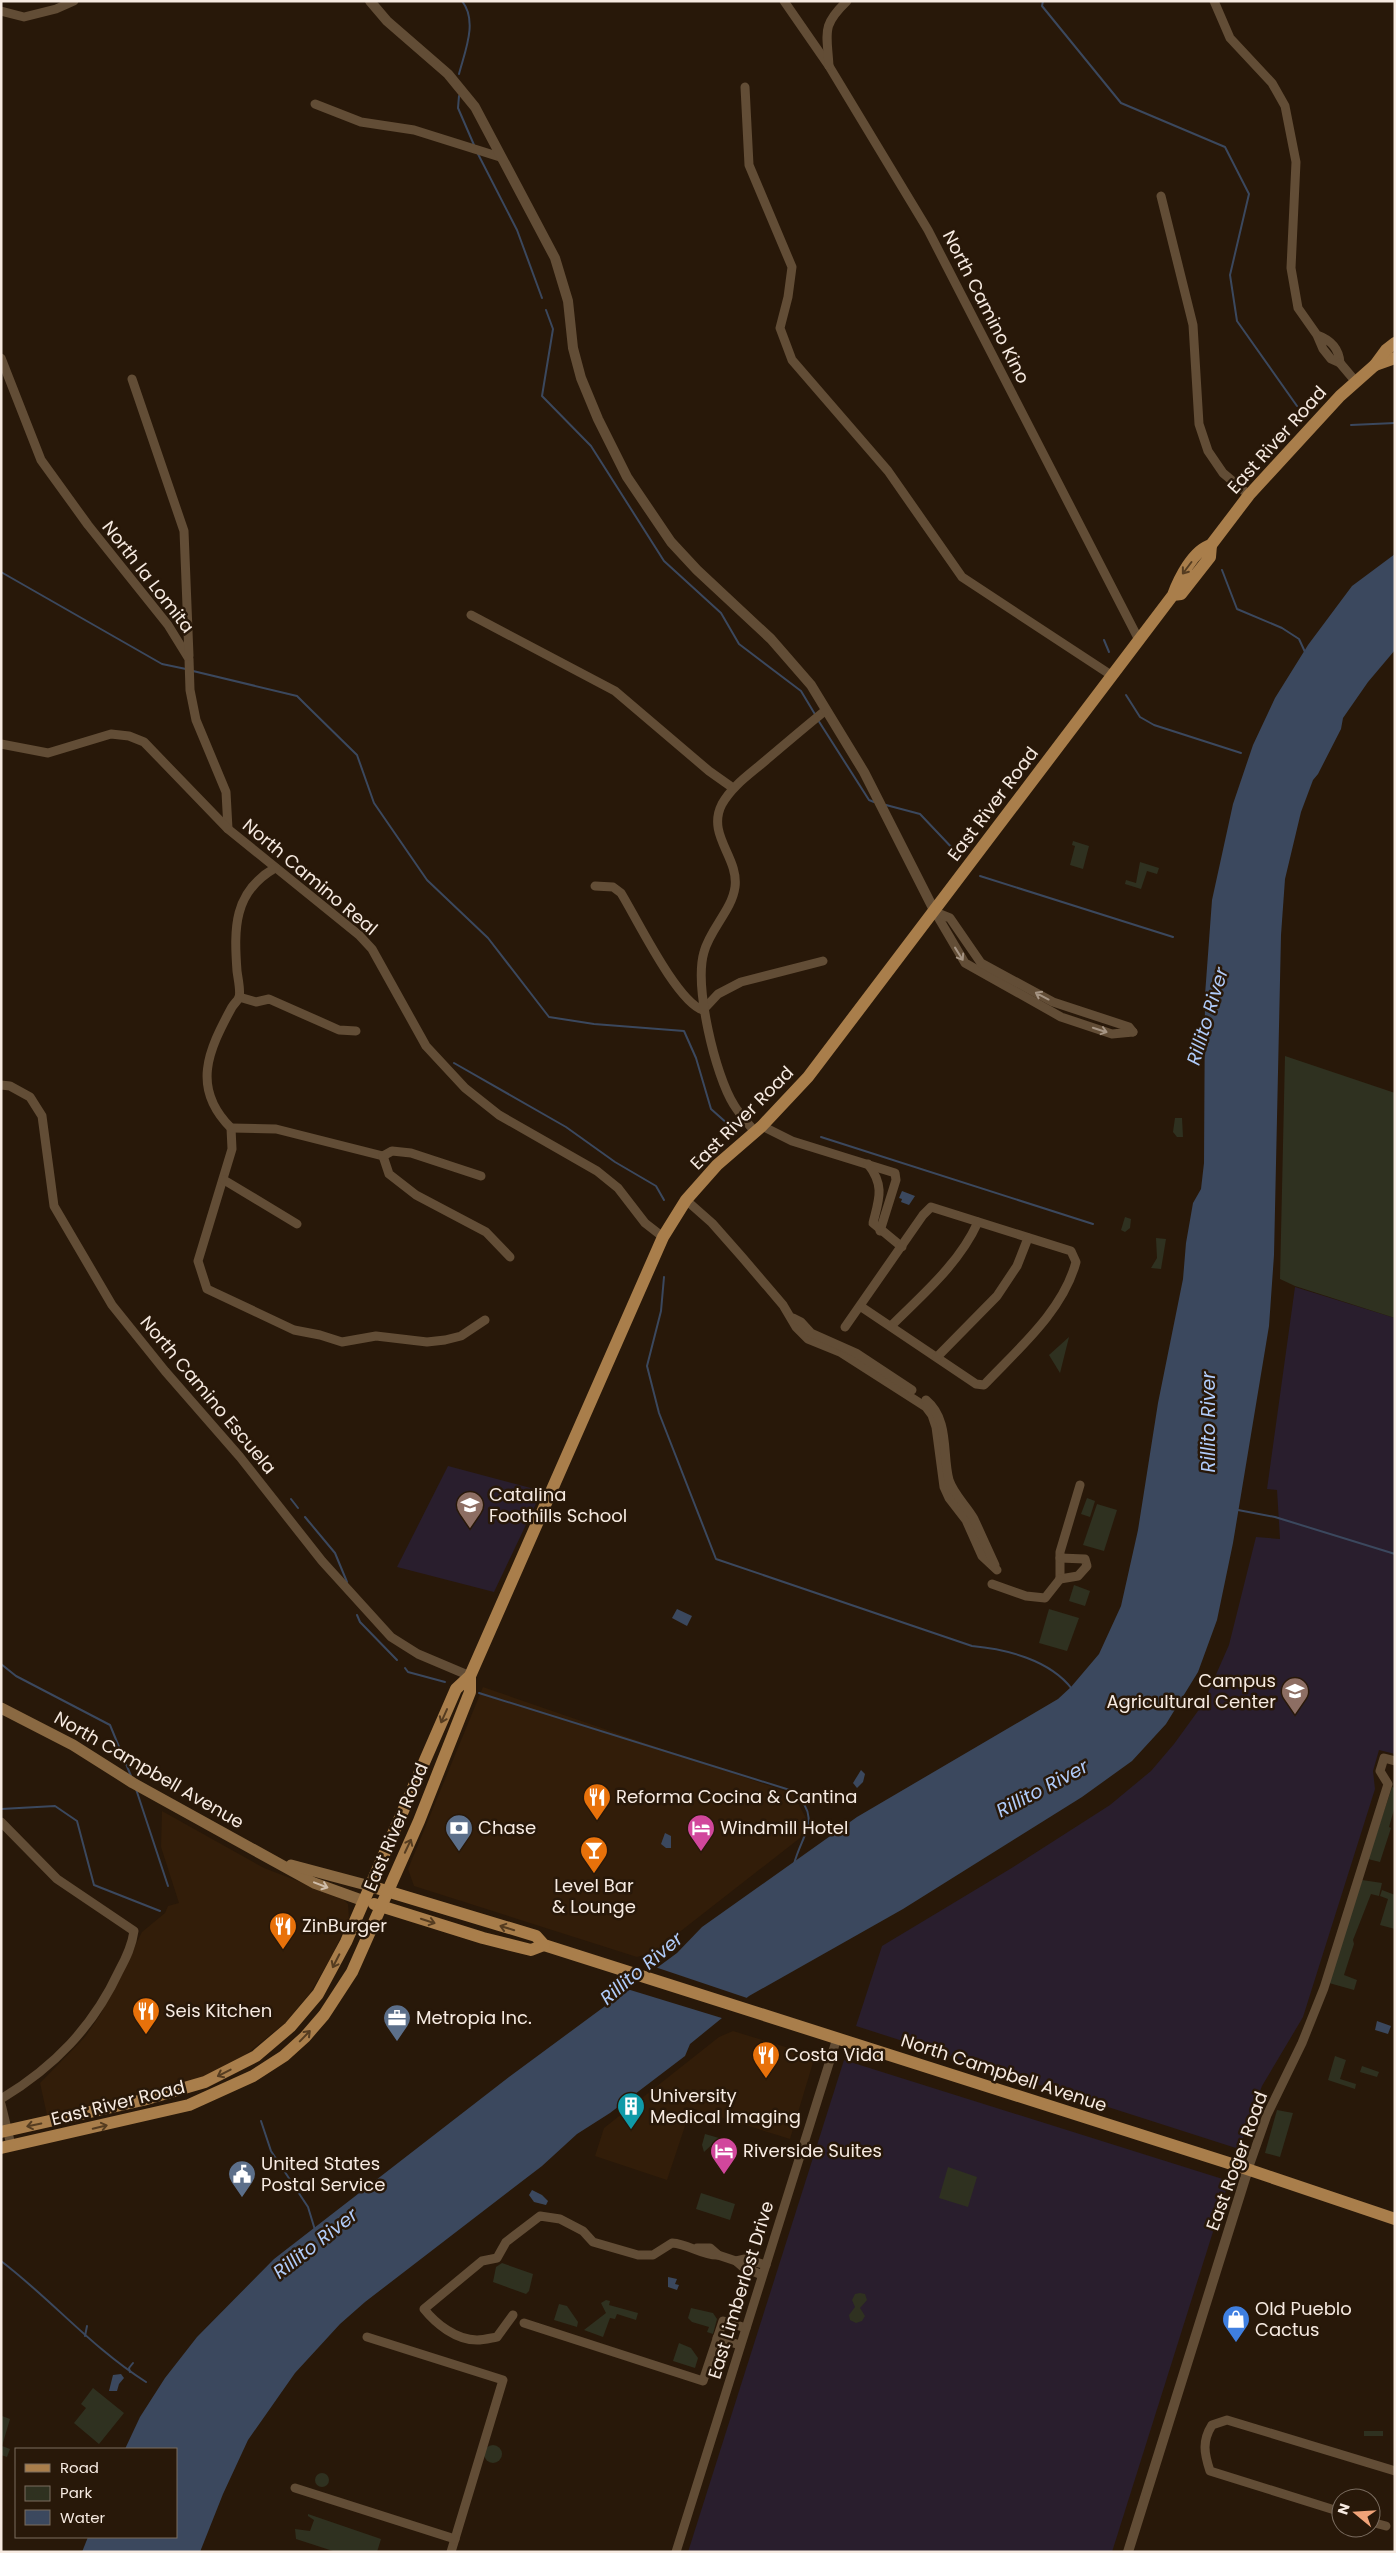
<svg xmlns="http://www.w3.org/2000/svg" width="1396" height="2553" viewBox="0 0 1396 2553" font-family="Poppins,sans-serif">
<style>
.built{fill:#321d09}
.education{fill:#291e2d}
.green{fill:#2f3120}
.water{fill:#3b485e}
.pier{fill:#281809}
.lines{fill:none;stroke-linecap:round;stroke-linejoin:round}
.stream{stroke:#3b485e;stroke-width:2}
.minor{stroke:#624d36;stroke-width:9}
.tertiary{stroke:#624d36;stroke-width:10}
.secondary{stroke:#8a6942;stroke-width:11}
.primary{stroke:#a97e4b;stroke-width:12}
.oneway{stroke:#553c20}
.oneway2{stroke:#a59483}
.oneway3{stroke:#d0bda9}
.labels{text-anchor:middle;stroke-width:5;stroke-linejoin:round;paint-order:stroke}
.street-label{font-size:18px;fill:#f6eae1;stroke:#281809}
.poi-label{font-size:18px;fill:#f6eae1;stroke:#281809;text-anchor:start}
.water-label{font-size:19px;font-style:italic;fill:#b0cbf9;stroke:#281809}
</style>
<rect width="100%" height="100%" fill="#281809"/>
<g class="built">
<path d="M483 1687 793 1794 806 1818 800 1838 654 1952 637 1957 414 1886 408 1869Z"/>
<path d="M162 1811 264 1868 342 1898 348 1904 349 1918 333 1954 310 1993 285 2023 245 2055 203 2077 169 2088 47 2115 40 2083 85 2037 100 2015 142 1932 165 1913 168 1906 179 1903 161 1847Z"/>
<path d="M733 2031 815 2056 790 2139 691 2108 667 2180 595 2156 604 2128 719 2037Z"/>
</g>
<g class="education">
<path d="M1295 1287 1395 1318V1754L1379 1750 1373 1771 1375 1789 1303 2017 1262 2086 1239 2149 856 2026 882 1946 1010 1869 1110 1805 1151 1771 1174 1744 1203 1704 1229 1645 1256 1537 1280 1539 1277 1490 1267 1489Z"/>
<path d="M448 1466 542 1491 494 1592 397 1567Z"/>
<path d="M844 2060 1229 2181 1112 2552H688Z"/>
</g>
<g class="green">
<path d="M1073 841 1089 846 1083 869 1070 865 1075 846 1072 845Z"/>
<path d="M1140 862 1159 868 1157 874 1147 871 1141 889 1125 884 1126 880 1136 883Z"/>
<path d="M1285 1056 1395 1093V1318L1295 1286 1280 1279Z"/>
<path d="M1175 1118H1182L1183 1137H1177L1173 1132Z"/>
<path d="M1125 1217 1131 1219 1130 1228 1125 1232 1121 1230Z"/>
<path d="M1156 1238 1166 1239 1161 1269 1151 1268 1157 1258Z"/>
<path d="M1069 1337 1060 1373 1049 1355Z"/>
<path d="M1087 1498 1095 1501 1090 1517 1081 1514Z"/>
<path d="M1097 1504 1117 1510 1104 1551 1083 1545Z"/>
<path d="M1074 1585 1090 1591 1085 1606 1069 1601Z"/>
<path d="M1049 1609 1079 1618 1067 1651 1039 1643Z"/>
<path d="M1392 1787 1395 1788V1806L1389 1827 1391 1828 1380 1862 1368 1859Z"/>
<path d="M1362 1880 1382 1883 1379 1896 1371 1894 1353 1940 1354 1944 1344 1975 1357 1980 1354 1990 1329 1983Z"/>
<path d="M1382 1890 1395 1895V1929L1380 1925 1388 1899 1380 1896Z"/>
<path d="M1335 2056 1346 2060 1340 2079 1356 2084 1355 2089 1328 2080Z"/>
<path d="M1362 2066 1379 2072 1377 2077 1360 2072Z"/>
<path d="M1277 2110 1293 2113 1280 2157 1265 2153Z"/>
<path d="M705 2134 719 2138 704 2152 702 2145Z"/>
<path d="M948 2167 977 2177 968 2207 939 2198Z"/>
<path d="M701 2193 735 2204 730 2220 696 2209Z"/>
<path d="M502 2263 533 2274 529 2291 526 2294 493 2282 496 2267Z"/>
<path d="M860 2293 865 2294 867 2300 860 2308 865 2316 862 2321 856 2323 850 2320 849 2315 855 2307 852 2300 855 2294Z"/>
<path d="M606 2300 610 2301 609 2305 638 2313 636 2320 617 2314 615 2319 610 2318 603 2337 584 2330 606 2313 601 2303Z"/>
<path d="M559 2304 567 2306 578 2322 577 2327 554 2320Z"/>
<path d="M691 2308 713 2313 717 2319 713 2334 707 2332 709 2327 692 2322 688 2318Z"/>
<path d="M679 2343 691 2348 698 2358 695 2368 673 2361Z"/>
<path d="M93 2388 124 2413 99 2444 74 2423 86 2408 81 2404Z"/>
<path d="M2 2416 10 2419 2 2446 10 2449 7 2457 1 2455Z"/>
<rect x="1364" y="2431" width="19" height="5"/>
<circle cx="493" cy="2454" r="9"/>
<circle cx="322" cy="2480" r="7"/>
<path d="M308 2514 381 2539 377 2552H336L296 2539 295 2529 310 2531 314 2520 308 2516Z"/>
</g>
<g class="water">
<path d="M1395 554V650L1368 682 1343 718 1341 729 1318 774 1313 780 1301 812 1285 879 1281 935 1274 1255 1269 1326 1233 1543 1217 1620 1198 1672 1166 1724 1132 1761 1082 1797 903 1909 749 1996 690 2044 685 2056 610 2113 577 2134 542 2166 365 2302 340 2324 295 2373 248 2440 223 2494 200 2552H82L88 2537H176V2449H125L140 2417 165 2378 197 2337 274 2259 509 2077 677 1953 702 1927 857 1817 1058 1699 1071 1687 1099 1654 1121 1606 1138 1530 1158 1403 1183 1279 1186 1243 1193 1203 1201 1189 1204 1163 1205 995 1212 900 1233 804 1253 745 1275 698 1308 645 1352 586Z"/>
<path d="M902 1191 915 1196 909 1205 901 1202 902 1199 899 1198Z"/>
<path d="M677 1609 692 1616 687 1626 672 1618Z"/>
<path d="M861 1770 865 1774 863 1782 857 1788 853 1783Z"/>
<path d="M665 1833 671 1836V1848H666L661 1844Z"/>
<path d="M1377 2021 1391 2026 1388 2034 1375 2030Z"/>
<path d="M532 2190 542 2195 548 2201 546 2205 534 2202 529 2195Z"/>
<path d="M668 2277 677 2279 675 2284 679 2285 677 2290 668 2287Z"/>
<path d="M121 2374 124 2378 119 2384 117 2391H109L113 2375Z"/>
</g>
<path class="pier" d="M655 1967 750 1999 725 2019 627 1989Z"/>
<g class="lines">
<g class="stream">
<path d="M1043 1 1042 6 1121 103 1225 147 1249 194 1230 275 1237 321 1297 406"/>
<path d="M459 74C465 51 478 21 462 1"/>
<path d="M459 96 458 108 474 145"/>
<path d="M478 154 517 230 542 298"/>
<path d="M546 310 553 329 542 396 591 446 664 561 721 613 739 644 801 691 816 716"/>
<path d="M1351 425 1395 423"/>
<path d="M1222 570 1237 609 1282 628 1299 639 1305 652"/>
<path d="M1 572 162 664 186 669"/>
<path d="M1104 640 1109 652"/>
<path d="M193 671 297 696 306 705 357 755 374 803 427 880 488 938 549 1017 594 1024 684 1031 696 1058 711 1109 729 1125"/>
<path d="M1126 695 1140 717 1154 725 1241 753"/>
<path d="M818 720 869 800 874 802"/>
<path d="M886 805 920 814 956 852"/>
<path d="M980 876 1173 937"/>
<path d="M454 1063 566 1127 615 1162 656 1186 664 1200"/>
<path d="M821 1137 1093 1224"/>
<path d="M664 1277 661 1311 647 1366 659 1413 716 1559 972 1646C1006 1649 1050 1660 1072 1689"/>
<path d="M291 1499 298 1508"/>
<path d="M1238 1510 1275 1517 1395 1554"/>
<path d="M305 1517 335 1553 347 1582"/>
<path d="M357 1615 360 1622 397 1660"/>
<path d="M1 1664 16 1676 110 1725 131 1776"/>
<path d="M405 1668 408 1672 445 1682"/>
<path d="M479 1693 793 1791C823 1819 802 1833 794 1864"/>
<path d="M136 1789 168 1886"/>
<path d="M1 1809 55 1806 77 1821 94 1885 160 1911"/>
<path d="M261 2121 271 2151 308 2207 315 2230"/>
<path d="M1 2261C51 2299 92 2348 146 2382"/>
<path d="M85 2336 87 2326"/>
<path d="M130 2372 129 2368 133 2363"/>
</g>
<g class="minor">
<path d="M784 1 829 66 928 230 1139 640"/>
<path d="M1214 1 1230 38 1272 83 1285 106 1296 162 1291 268 1298 308 1317 335 1323 349 1331 359 1340 363C1339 348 1331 340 1317 335"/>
<path d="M1 11 24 17 56 9 74 1"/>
<path d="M829 66C827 32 821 26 847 1"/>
<path d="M745 87 749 165 792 267 788 297 780 328 792 360 888 471 962 577 1111 675"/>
<path d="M315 104 361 122 414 130 500 157"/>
<path d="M1161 196 1193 325 1199 424 1208 451 1223 473 1249 495"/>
<path d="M1 358 41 460 88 525 168 625 189 659 190 690 196 720 226 792 228 829"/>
<path d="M1340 363 1356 382"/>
<path d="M132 379 184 531 189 656"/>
<path d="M471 615 615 691 709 771 733 788"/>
<path d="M1 744 48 753 111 734 129 736 144 742 228 829 359 935 372 949 426 1046 465 1088 499 1115 597 1171 618 1188 645 1223 663 1237"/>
<path d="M275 868C233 892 234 929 237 971 238 979 241 991 239 998 237 1001 234 1004 232 1007 208 1051 191 1088 231 1128L232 1149 198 1261 207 1289 294 1330 320 1335 342 1342 376 1336 427 1342 445 1340 461 1336 485 1320"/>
<path d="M595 886 613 887 621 893C637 919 677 1002 703 1010"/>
<path d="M935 912 965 963 1061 1017 1112 1034 1133 1032"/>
<path d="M935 912 950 918 981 963 1053 1002 1129 1027 1133 1032"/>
<path d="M239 997 256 1002 269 999 339 1030 356 1031"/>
<path d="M703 1010 718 994 741 982 823 961"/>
<path d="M1 1085 10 1086 30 1097 42 1116 54 1206 112 1305 165 1371 240 1457 322 1561 391 1637 418 1654 470 1676"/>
<path d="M762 1126 792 1141 895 1173 896 1180 880 1231"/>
<path d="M231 1128 276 1129 383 1156"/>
<path d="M755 1132C748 1123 740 1115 734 1105 715 1075 694 986 704 952 710 929 732 910 735 887 739 857 706 835 722 804 732 786 750 774 765 761 785 744 805 727 826 710"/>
<path d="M383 1156 389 1174 416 1195 486 1232 510 1257"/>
<path d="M383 1156 392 1151 411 1153 481 1176"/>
<path d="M868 1164C885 1186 879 1199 873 1223L902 1247"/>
<path d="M224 1180 297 1224"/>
<path d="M686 1200 712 1223 742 1257 783 1305 796 1327 808 1339 840 1352 926 1407 932 1415 936 1427 944 1487 949 1498 966 1520 982 1556 997 1570"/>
<path d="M793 1318 801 1322 811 1333 856 1353 912 1390"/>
<path d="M891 1326C923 1294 959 1264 978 1222"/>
<path d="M845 1327 923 1215 931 1207 1071 1251 1076 1262C1063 1311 1018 1349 984 1385L976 1384 860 1306"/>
<path d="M937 1357 997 1296 1017 1266 1028 1238"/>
<path d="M926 1400C950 1420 942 1454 949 1480 954 1495 966 1505 974 1519 981 1534 988 1550 995 1565"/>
<path d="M1060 1579V1552L1080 1485"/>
<path d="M1060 1579 1078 1576 1087 1566 1085 1559 1060 1558"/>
<path d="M992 1584 1026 1596 1045 1598 1060 1579"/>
<path d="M1 1822 57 1879 134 1931C132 1946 126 1958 119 1971 93 2027 54 2067 1 2099"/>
<path d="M1 2104 11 2145"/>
<path d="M1248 2169 1267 2115 1302 2043 1324 1988 1388 1784 1380 1771 1384 1758 1395 1761"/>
<path d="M718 2255 736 2261"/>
<path d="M762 2275 743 2267 736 2261 745 2259 766 2265"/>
<path d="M513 2315 497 2337C491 2338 484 2340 477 2340 456 2340 436 2324 424 2309L482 2261 497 2258 506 2242 540 2216 560 2219 583 2231 593 2242 638 2255H653L672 2243C689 2244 703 2256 718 2255L710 2248H697"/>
<path d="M524 2323 703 2381 723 2321 746 2328"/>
<path d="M367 2337 503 2380 451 2552"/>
<path d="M717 2338 740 2345"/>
<path d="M295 2488 455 2539"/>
<path d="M1341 2512 1210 2471C1204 2453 1202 2441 1212 2425L1227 2420 1395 2471"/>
<path d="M1371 2522 1386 2526"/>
<path d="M676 2552 837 2038"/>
</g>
<g class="tertiary">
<path d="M370 1 387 21 448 74 475 107 555 258 568 301 573 348 581 378 598 419 627 477 671 542 697 570 771 639 811 685 864 772 935 912"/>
<path d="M1128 2552 1248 2169"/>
</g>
<g class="secondary">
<path d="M1 1708 73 1745 133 1783 314 1883 364 1901"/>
<path d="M291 1865 370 1886"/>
</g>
<g class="primary">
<path d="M1375 365 1395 358"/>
<path d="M1211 545 1249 495 1340 396 1375 365 1386 350 1395 343"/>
<path d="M370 1886 536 1936 544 1945 1238 2166 1395 2219"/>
<path d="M374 1904 483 1938 531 1950 544 1945"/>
<path d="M1 2132 143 2100 205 2082 256 2056 290 2027 318 1994 346 1942 456 1689 470 1676 663 1237 686 1200 717 1165 762 1126 808 1077 1173 595C1179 579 1193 550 1211 545L1210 557 1181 594 1173 595"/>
<path d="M1 2148 189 2105 253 2076 284 2056 305 2037 324 2015 352 1972 419 1821 470 1692V1676"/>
</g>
</g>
<defs><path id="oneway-shaft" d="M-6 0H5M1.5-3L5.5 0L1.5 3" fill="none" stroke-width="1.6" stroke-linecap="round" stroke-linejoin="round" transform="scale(1.25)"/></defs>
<g class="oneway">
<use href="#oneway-shaft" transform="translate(1187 568) rotate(127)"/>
<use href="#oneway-shaft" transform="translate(444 1716) rotate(114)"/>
<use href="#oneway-shaft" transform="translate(408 1846) rotate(-65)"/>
<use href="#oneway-shaft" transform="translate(428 1921) rotate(18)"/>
<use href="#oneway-shaft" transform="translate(507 1928) rotate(-163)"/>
<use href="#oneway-shaft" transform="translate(336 1961) rotate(117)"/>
<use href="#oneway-shaft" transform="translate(305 2036) rotate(-46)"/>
<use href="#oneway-shaft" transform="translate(224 2073) rotate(153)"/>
<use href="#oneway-shaft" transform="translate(34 2125) rotate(168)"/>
<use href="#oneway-shaft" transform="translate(100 2127) rotate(-14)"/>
</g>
<g class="oneway2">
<use href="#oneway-shaft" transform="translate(959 954) rotate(58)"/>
<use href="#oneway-shaft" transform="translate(1042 996) rotate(-152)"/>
<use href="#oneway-shaft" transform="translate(1100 1030) rotate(18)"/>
</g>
<use class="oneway3" href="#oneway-shaft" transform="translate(321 1885) rotate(21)"/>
<defs>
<g id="school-pin" transform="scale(1.4375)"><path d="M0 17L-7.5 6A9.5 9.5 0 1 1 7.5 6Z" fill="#8d6e63" stroke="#281809"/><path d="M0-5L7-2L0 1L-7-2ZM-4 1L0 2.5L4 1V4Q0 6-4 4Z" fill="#fff"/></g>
<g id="university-pin" transform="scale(1.4375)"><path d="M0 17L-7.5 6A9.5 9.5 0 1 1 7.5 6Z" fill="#8d6e63" stroke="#281809"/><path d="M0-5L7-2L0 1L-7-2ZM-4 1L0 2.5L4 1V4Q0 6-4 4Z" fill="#fff"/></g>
<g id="restaurant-pin" transform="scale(1.4375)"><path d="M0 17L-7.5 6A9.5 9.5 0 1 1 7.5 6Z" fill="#e8710a" stroke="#281809"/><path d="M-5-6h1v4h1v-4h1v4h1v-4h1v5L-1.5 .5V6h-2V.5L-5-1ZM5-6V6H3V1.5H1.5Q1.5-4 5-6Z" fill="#fff"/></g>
<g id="bank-pin" transform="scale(1.4375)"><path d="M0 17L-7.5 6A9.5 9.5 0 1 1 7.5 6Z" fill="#5c6f8a" stroke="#281809"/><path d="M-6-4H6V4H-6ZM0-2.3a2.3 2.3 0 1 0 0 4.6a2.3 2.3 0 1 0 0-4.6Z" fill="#fff"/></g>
<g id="hotel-pin" transform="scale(1.4375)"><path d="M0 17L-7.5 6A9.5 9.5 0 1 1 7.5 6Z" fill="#d1479c" stroke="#281809"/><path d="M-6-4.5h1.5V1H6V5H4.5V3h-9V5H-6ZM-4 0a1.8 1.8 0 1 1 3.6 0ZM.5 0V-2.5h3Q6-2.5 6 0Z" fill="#fff"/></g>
<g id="bar-pin" transform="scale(1.4375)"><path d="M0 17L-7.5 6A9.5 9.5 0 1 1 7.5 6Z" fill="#e8710a" stroke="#281809"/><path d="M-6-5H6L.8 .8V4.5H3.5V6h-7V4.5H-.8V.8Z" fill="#fff"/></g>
<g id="office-pin" transform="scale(1.4375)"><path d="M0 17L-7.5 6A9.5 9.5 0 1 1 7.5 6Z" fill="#5c6f8a" stroke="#281809"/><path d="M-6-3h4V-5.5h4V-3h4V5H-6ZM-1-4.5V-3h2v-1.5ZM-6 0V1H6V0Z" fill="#fff"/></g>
<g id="building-pin" transform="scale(1.4375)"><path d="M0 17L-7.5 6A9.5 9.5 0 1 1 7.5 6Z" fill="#0f9aa8" stroke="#281809"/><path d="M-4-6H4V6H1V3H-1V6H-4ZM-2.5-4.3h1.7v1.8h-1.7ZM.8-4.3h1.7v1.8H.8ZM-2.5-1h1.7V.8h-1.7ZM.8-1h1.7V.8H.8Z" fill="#fff"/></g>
<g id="civic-pin" transform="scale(1.4375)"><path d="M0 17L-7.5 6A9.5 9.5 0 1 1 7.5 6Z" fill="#5c6f8a" stroke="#281809"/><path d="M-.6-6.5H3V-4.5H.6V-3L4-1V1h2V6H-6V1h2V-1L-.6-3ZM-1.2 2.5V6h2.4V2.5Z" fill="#fff"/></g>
<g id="shop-pin" transform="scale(1.4375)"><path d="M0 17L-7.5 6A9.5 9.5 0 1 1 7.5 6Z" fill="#3f7fe0" stroke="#281809"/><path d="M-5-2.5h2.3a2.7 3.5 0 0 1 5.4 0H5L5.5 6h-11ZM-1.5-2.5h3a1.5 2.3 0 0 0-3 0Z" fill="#fff"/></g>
</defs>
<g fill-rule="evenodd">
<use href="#school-pin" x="470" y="1505"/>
<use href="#university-pin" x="1295" y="1691"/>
<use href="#restaurant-pin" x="597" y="1797"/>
<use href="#bank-pin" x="459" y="1828"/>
<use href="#hotel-pin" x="701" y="1828"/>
<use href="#bar-pin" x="594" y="1850"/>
<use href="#restaurant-pin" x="283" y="1926"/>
<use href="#restaurant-pin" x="146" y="2011"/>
<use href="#office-pin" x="397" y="2018"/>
<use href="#restaurant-pin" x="766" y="2055"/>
<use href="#building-pin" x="631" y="2106"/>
<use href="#hotel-pin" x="724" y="2151"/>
<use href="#civic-pin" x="242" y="2174"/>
<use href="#shop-pin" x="1236" y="2319"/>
</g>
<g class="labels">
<g class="street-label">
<text transform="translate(986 307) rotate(63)" y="6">North Camino Kino</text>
<text transform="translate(1277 440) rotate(-48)" y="6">East River Road</text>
<text transform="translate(148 577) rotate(52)" y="6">North la Lomita</text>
<text transform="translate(993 804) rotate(-53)" y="6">East River Road</text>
<text transform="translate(310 877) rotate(40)" y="6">North Camino Real</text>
<text transform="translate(742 1118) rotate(-45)" y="6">East River Road</text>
<text transform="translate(208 1395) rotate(50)" y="6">North Camino Escuela</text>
<text transform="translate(149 1770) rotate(30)" y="6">North Campbell Avenue</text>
<text transform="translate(396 1827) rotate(-67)" y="6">East River Road</text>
<text transform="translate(1004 2073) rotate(18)" y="6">North Campbell Avenue</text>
<text transform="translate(118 2103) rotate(-14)" y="6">East River Road</text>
<text transform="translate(1237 2161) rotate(-70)" y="6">East Roger Road</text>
<text transform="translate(741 2290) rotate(-73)" y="6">East Limberlost Drive</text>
</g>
<g class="poi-label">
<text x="489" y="1501">Catalina<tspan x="489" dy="21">Foothills School</tspan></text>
<text x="1276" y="1687" text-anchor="end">Campus<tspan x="1276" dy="21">Agricultural Center</tspan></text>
<text x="616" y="1803">Reforma Cocina &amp; Cantina</text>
<text x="478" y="1834">Chase</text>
<text x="720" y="1834">Windmill Hotel</text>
<text x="594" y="1892" text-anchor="middle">Level Bar<tspan x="594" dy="21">&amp; Lounge</tspan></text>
<text x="302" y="1932">ZinBurger</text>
<text x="165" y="2017">Seis Kitchen</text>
<text x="416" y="2024">Metropia Inc.</text>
<text x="785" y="2061">Costa Vida</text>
<text x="650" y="2102">University<tspan x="650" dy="21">Medical Imaging</tspan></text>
<text x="743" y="2157">Riverside Suites</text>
<text x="261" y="2170">United States<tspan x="261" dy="21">Postal Service</tspan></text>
<text x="1255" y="2315">Old Pueblo<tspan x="1255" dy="21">Cactus</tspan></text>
</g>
<g class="water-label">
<text transform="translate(1207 1016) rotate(-73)" y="7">Rillito River</text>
<text transform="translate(1208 1422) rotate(-90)" y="7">Rillito River</text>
<text transform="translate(1042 1788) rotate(-28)" y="7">Rillito River</text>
<text transform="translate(641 1968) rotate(-40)" y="7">Rillito River</text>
<text transform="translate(315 2243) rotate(-38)" y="7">Rillito River</text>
</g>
</g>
<rect width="1396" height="2553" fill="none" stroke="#f6eae1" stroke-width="5"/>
<rect x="15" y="2448" width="162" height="90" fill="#281809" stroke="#7a6c5f"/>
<rect x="25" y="2464" width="25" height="8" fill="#a97e4b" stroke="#7a6c5f"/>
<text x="60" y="2473" font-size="15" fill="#f6eae1">Road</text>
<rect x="25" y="2486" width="25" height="15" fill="#2f3120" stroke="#7a6c5f"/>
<text x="60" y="2498" font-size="15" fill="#f6eae1">Park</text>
<rect x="25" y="2510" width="25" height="15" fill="#3b485e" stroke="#7a6c5f"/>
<text x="60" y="2523" font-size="15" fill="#f6eae1">Water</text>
<g transform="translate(1356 2513) rotate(288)"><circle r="24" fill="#281809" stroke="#7a6c5f"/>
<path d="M0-4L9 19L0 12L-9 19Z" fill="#f0a378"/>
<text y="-8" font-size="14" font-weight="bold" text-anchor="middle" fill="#f6eae1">N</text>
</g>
</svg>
